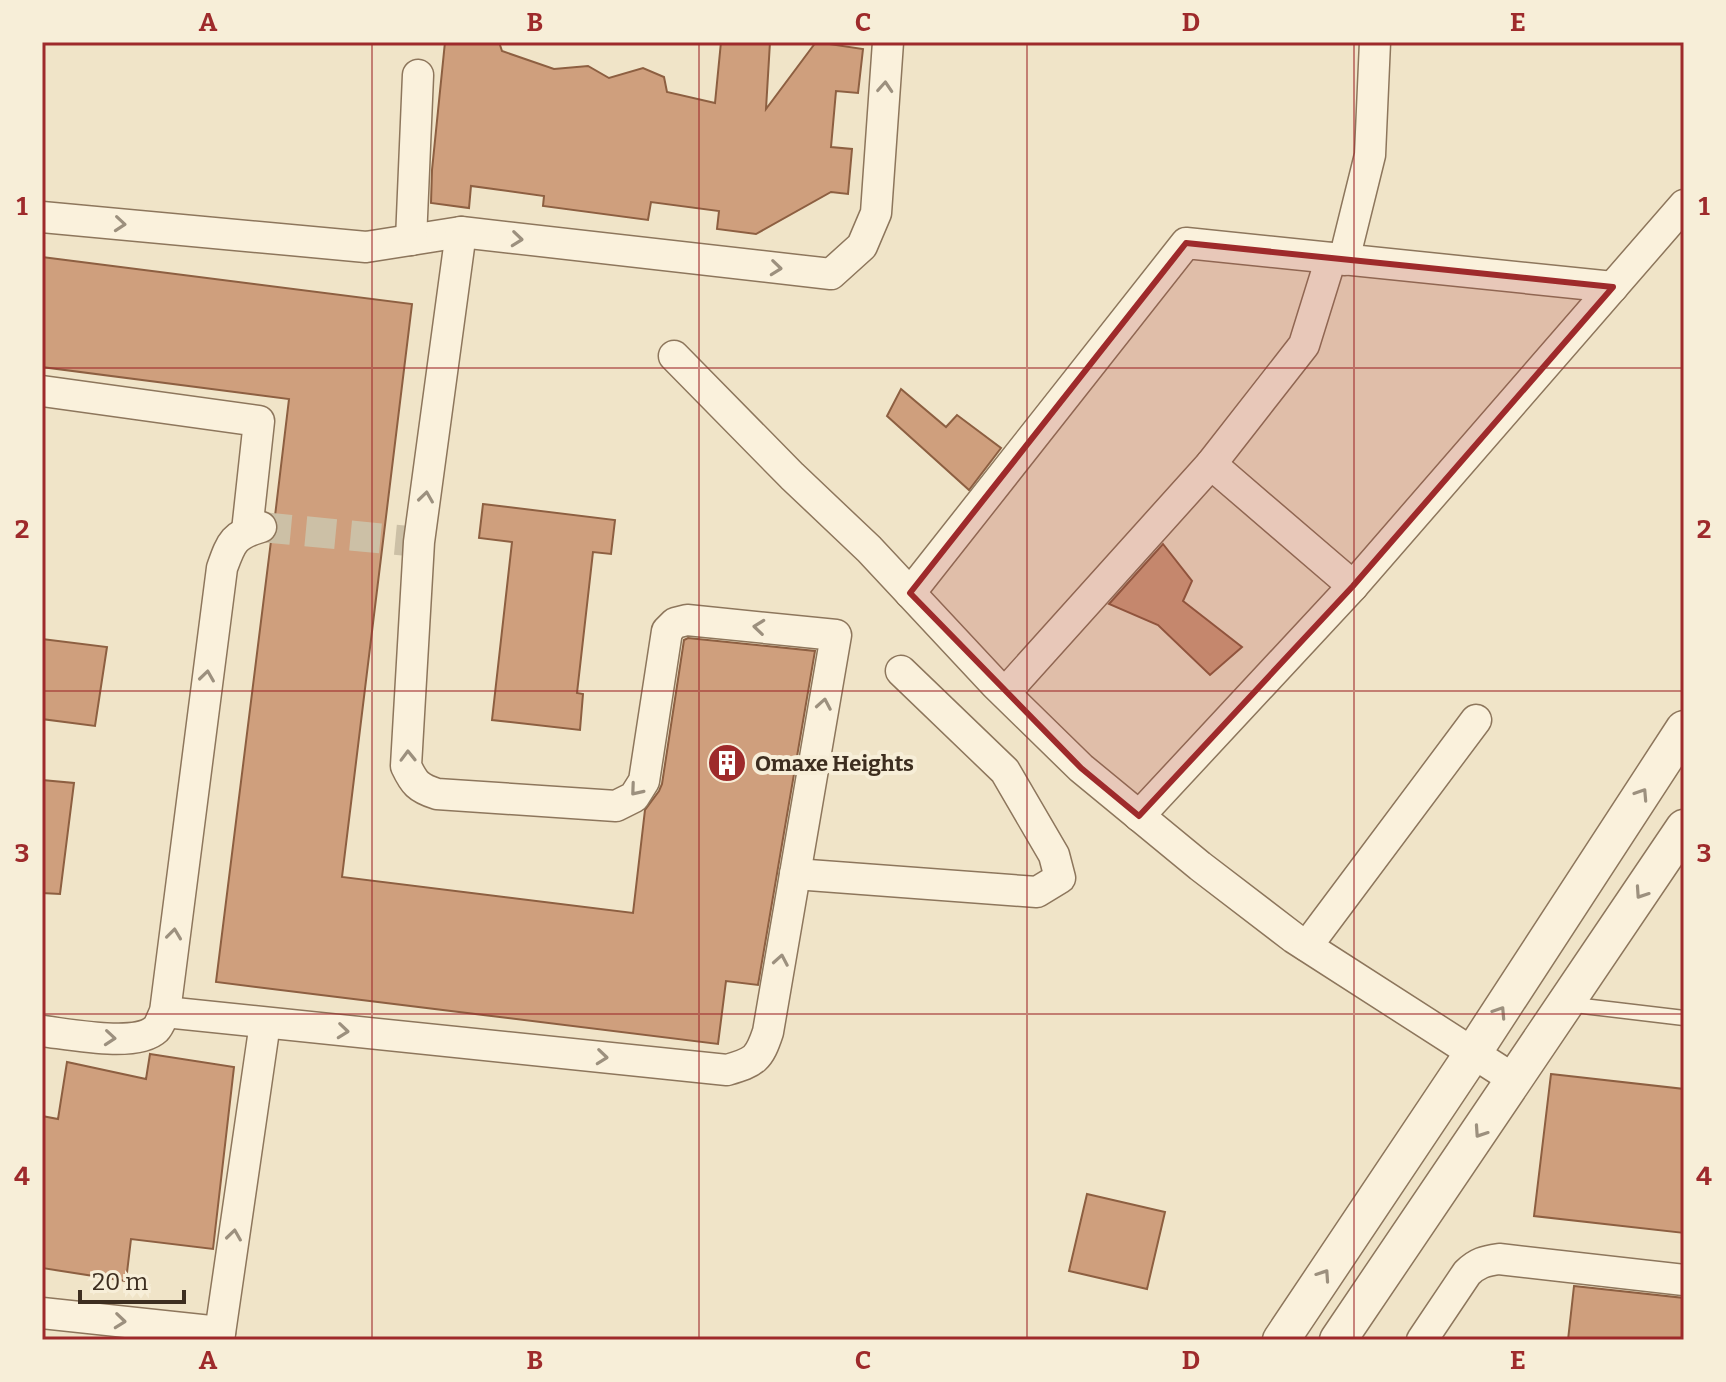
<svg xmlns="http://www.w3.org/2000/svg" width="1726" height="1382" viewBox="0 0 1726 1382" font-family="Bitter,serif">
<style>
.building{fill:#cf9f7d;stroke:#8d5f41;stroke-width:2}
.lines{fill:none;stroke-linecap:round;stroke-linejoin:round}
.minor-tunnel{stroke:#ccc0a6;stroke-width:30;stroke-dasharray:30 15;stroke-linecap:butt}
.service-casing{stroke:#8d765c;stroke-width:17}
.minor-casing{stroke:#8d765c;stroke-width:33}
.tertiary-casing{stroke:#8d765c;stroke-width:39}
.service{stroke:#faf1dc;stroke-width:14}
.minor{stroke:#faf1dc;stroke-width:30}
.tertiary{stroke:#faf1dc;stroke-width:36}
.oneway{stroke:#9c907e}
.marked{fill:#9e2a2b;fill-opacity:0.2;stroke:#9e2a2b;stroke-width:6;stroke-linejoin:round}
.grid{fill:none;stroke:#9e2a2b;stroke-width:2;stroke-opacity:0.55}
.labels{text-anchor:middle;stroke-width:8;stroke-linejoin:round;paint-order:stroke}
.poi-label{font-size:22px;font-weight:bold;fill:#3d2e20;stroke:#f7eed8;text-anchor:start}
.neatline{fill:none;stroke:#9e2a2b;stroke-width:3}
.grid-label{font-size:26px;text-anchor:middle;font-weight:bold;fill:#9e2a2b}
</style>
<rect width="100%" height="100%" fill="#f0e4c8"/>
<g class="building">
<path d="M445 42H499L502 51 554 69 588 66 609 78 643 68 664 77 667 92 715 103 721 42H770L766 109 816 42 863 49 858 93 836 91 831 147 852 149 848 194 831 192 756 234 717 229 719 211 651 202 648 220 543 206 544 196 471 186 469 208 431 203 432 170Z"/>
<path d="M42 257 412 304 342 877 633 913 645 810 659 791 662 784 684 640 688 638 815 651 758 985 726 981 718 1044 216 982 271 541 275 538 279 530 278 522 275 516 289 399 42 367Z"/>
<path d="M901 389 946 427 957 415 1001 448 969 490 887 416Z"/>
<path d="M483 504 615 520 611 554 593 552 577 693 583 694 580 730 492 720 512 542 479 538Z"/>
<path d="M1163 544 1192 581 1183 601 1242 647 1210 675 1158 625 1109 604Z"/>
<path d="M42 639 107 647 95 726 42 719Z"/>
<path d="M42 780 74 783 60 894 42 893Z"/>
<path d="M150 1054 234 1067 213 1249 131 1239 126 1281 42 1268V1116L58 1119 67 1062 146 1079Z"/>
<path d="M1551 1074 1684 1089V1233L1534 1216Z"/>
<path d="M1087 1194 1165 1212 1147 1289 1069 1271Z"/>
<path d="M1574 1286 1684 1298V1340H1568Z"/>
</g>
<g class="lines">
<path class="minor-tunnel" d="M261 527 419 542"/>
<g class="service-casing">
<path id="service" d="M1566 1004 1684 1018"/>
</g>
<g class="minor-casing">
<g id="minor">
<path d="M42 217 366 247 461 232 831 274 862 246 876 213 888 42"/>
<path d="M411 240 418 75"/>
<path d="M1344 260 1370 155 1375 42"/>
<path d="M674 356 792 476 869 549 996 685 1081 768 1200 866 1294 938 1515 1080"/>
<path d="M42 391 259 421 247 531"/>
<path d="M1211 464 1304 345 1331 258"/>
<path d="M910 593 1186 243 1613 287"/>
<path d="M1005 693 1211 464 1353 586"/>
<path d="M1139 816 1353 586 1684 205"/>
<path d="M795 874 1037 892 1060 878 1054 855 1005 771 901 671"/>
<path d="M1307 946 1476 720"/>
<path d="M165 1012 727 1070C755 1062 759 1059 768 1032L836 635 687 620 675 623 667 631 644 781 634 797 616 806 437 794C418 788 414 783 406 766L419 542 461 232"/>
<path d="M42 1031C69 1034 136 1048 156 1029 160 1025 162 1017 165 1012L222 568C231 543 233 535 261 527"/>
<path d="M42 1313 220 1332"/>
<path d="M219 1340 265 1023"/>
<path d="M1422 1340 1467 1273C1477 1263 1485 1261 1499 1259L1684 1280"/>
</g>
</g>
<g class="tertiary-casing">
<g id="tertiary">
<path d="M1281 1340 1473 1053 1684 729"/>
<path d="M1338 1340 1684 828"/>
</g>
</g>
<use href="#service" class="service"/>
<use href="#minor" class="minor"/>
<use href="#tertiary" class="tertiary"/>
</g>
<defs><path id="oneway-chevron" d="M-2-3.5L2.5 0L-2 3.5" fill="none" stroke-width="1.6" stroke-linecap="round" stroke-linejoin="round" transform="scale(2)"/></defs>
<g class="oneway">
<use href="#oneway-chevron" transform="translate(885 87) rotate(-86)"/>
<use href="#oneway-chevron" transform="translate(120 224) rotate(5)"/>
<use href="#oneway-chevron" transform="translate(517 239) rotate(6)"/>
<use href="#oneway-chevron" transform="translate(776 268) rotate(6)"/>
<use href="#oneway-chevron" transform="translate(426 497) rotate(-82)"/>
<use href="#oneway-chevron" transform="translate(759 627) rotate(-174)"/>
<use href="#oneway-chevron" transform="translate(207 676) rotate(-82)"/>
<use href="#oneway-chevron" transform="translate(824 704) rotate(-80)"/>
<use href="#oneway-chevron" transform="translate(408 756) rotate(-91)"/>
<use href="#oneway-chevron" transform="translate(636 790) rotate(130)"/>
<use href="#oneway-chevron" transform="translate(1642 794) rotate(-57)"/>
<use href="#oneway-chevron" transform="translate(1641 893) rotate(124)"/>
<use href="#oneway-chevron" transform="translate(174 934) rotate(-83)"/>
<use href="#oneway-chevron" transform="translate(781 960) rotate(-80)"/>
<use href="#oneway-chevron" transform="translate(1500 1012) rotate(-57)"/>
<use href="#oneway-chevron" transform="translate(343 1031) rotate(6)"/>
<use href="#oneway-chevron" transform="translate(110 1038) rotate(5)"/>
<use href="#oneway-chevron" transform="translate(602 1057) rotate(6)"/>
<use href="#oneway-chevron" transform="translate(1480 1132) rotate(124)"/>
<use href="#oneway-chevron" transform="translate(234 1235) rotate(-82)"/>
<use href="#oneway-chevron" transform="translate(1324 1275) rotate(-56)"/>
<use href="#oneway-chevron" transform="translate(120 1321) rotate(6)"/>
</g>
<path class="marked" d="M1186 243 1613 287 1353 586 1139 816 1081 768 910 593Z"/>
<path class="grid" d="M372 42V1340M699 42V1340M1027 42V1340M1354 42V1340M42 368H1684M42 691H1684M42 1014H1684"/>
<defs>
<g id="building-disc" transform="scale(2)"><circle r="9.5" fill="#9e2a2b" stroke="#f7eed8"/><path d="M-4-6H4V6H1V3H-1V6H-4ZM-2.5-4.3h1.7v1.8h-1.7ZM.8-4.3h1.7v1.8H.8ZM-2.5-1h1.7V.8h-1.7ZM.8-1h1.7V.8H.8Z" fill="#fff"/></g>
</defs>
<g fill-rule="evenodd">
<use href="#building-disc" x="727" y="763"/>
</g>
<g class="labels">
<g class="poi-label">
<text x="755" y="771">Omaxe Heights</text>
</g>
</g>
<rect width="1726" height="1382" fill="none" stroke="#f7eed8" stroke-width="88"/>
<path d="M80 1290v12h104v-12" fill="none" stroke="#3d2e20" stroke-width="4"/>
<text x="92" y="1290" font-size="24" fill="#3d2e20" stroke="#f7eed8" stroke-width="6" paint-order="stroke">20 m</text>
<rect x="44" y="44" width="1638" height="1294" class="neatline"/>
<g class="grid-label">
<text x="208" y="31">A</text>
<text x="535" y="31">B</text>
<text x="863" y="31">C</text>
<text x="1191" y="31">D</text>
<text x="1518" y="31">E</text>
<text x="22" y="215">1</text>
<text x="1704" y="215">1</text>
<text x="22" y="538">2</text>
<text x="1704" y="538">2</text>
<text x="22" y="862">3</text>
<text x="1704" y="862">3</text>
<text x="22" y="1185">4</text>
<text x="1704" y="1185">4</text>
<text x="208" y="1369">A</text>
<text x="535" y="1369">B</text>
<text x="863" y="1369">C</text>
<text x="1191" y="1369">D</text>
<text x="1518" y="1369">E</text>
</g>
</svg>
